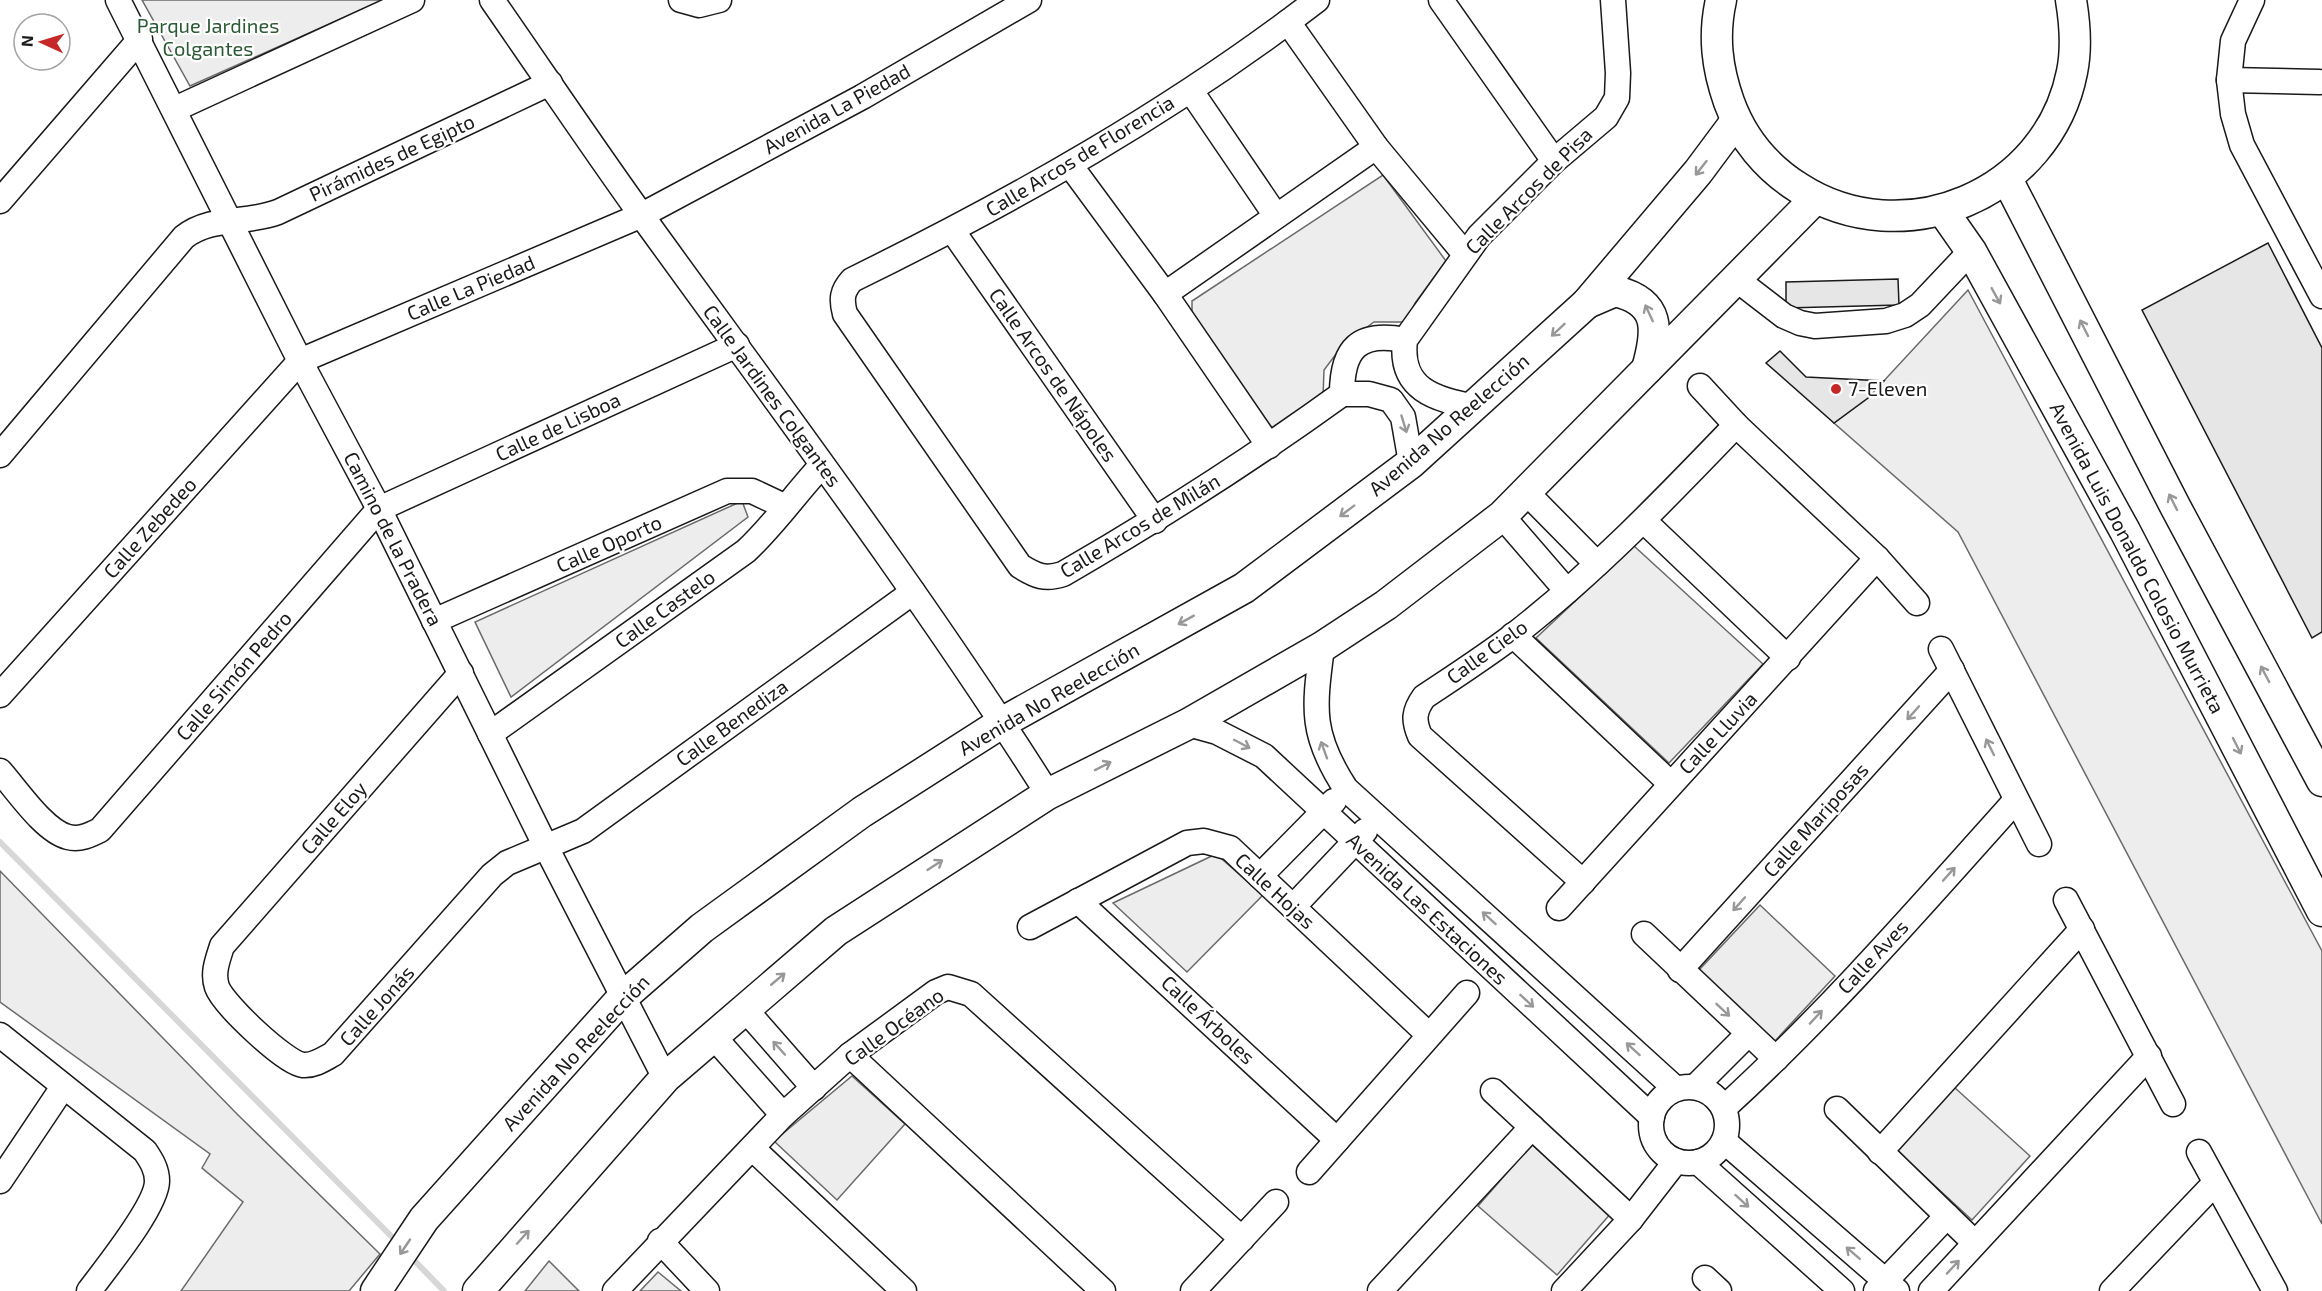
<svg xmlns="http://www.w3.org/2000/svg" width="2322" height="1291" viewBox="0 0 2322 1291" font-family="'Exo 2',sans-serif">
<style>
.built{fill:#ededed;stroke:#6a6a6a;stroke-width:1.5}
.lines{fill:none;stroke-linecap:round;stroke-linejoin:round}
.stream{stroke:#d7d7d7;stroke-width:6}
.building{fill:#e6e6e6;stroke:#1a1a1a;stroke-width:1.5}
.minor-casing{stroke:#1a1a1a;stroke-width:27}
.major-casing{stroke:#1a1a1a;stroke-width:33}
.minor{stroke:#fff;stroke-width:24}
.major{stroke:#fff;stroke-width:30}
.oneway{stroke:#989898}
.poi-dot{fill:#c62828;stroke:#fff;stroke-width:2}
.labels{text-anchor:middle;stroke-width:4.5;stroke-linejoin:round;paint-order:stroke}
.park-label{font-size:20px;fill:#2b5a34;stroke:#fff}
.street-label{font-size:20px;fill:#1a1a1a;stroke:#fff}
.poi-label{font-size:20px;fill:#1a1a1a;stroke:#fff;text-anchor:start}
</style>
<rect width="100%" height="100%" fill="#fff"/>
<g class="built">
<path d="M142 0H383L190 86Z"/>
<path d="M1383 175 1446 261 1415 303 1407 322H1374L1342 346 1324 370 1323 398 1273 431 1192 317V301Z"/>
<path d="M1968 290 2322 951V1224L1958 532 1834 423 1868 398Z"/>
<path d="M742 501 748 517 511 697 475 622Z"/>
<path d="M1634 546 1763 664 1669 763 1536 638Z"/>
<path d="M1216 854 1263 895 1187 972 1113 903Z"/>
<path d="M0 871 237 1114 380 1254 349 1291H181L243 1202 202 1168 210 1154 0 1002Z"/>
<path d="M1760 905 1835 976 1774 1042 1699 970Z"/>
<path d="M852 1076 905 1124 837 1200 774 1141Z"/>
<path d="M1954 1087 2030 1156 1972 1220 1896 1150Z"/>
<path d="M1533 1143 1612 1212 1557 1275 1478 1206Z"/>
<path d="M549 1261 579 1291H525Z"/>
<path d="M658 1272 681 1291H640Z"/>
</g>
<g class="lines">
<g class="stream">
<path d="M0 842 398 1243"/>
<path d="M409 1255 444 1291"/>
</g>
</g>
<g class="building">
<path d="M2268 243 2322 348V632L2312 638 2142 310Z"/>
<path d="M1898 279 1899 305 1786 308V282Z"/>
<path d="M1780 351 1806 377 1884 381 1868 398 1834 423 1766 363Z"/>
</g>
<g class="lines">
<g class="minor-casing">
<g id="minor">
<path d="M118 0 300 361 379 509 546 847 665 1078"/>
<path d="M492 0C542 72 591 145 642 216 780 407 922 595 1048 794"/>
<path d="M681 0 699 5 719 0"/>
<path d="M1317 0C1173 111 1015 200 852 280 842 291 841 299 845 314L1020 566C1036 576 1045 580 1063 574 1160 518 1252 459 1342 394"/>
<path d="M1441 0 1554 161"/>
<path d="M2252 0 2233 41 2229 80 2233 114 2242 145 2322 296"/>
<path d="M1288 22 1376 147 1464 253"/>
<path d="M2229 80 2319 82"/>
<path d="M1191 91 1276 216"/>
<path d="M175 109 412 0"/>
<path d="M1070 165 1165 294 1269 446"/>
<path d="M0 201 140 39"/>
<path d="M952 230 1155 521"/>
<path d="M1736 279 1784 316 1800 323 1815 326 1886 321 1905 315 1920 305 1971 251"/>
<path d="M1165 294 1376 147"/>
<path d="M1700 386 1736 425 1877 558 1917 603"/>
<path d="M1342 394H1369L1391 400 1403 417 1411 463"/>
<path d="M1342 394C1342 348 1359 331 1405 340"/>
<path d="M1475 407C1435 399 1399 390 1405 340L1479 236 1554 161 1606 117 1617 98 1618 73 1613 0"/>
<path d="M0 455 184 237C211 216 246 224 278 212L550 83"/>
<path d="M1527 493 1597 564"/>
<path d="M1502 516 1567 591"/>
<path d="M1644 521 1788 658"/>
<path d="M434 621 727 491H752L784 506"/>
<path d="M1513 635 1671 784"/>
<path d="M1322 647C1314 709 1310 734 1346 789L1676 1089"/>
<path d="M1941 649 2039 844"/>
<path d="M461 673 222 946C218 959 212 973 217 987 223 1004 285 1063 303 1065 314 1066 324 1059 333 1054L492 875 507 863 583 831 913 592"/>
<path d="M0 695 300 361 642 215 862 97 1029 0"/>
<path d="M1188 724 1217 732 1264 756 1652 1117"/>
<path d="M490 734 746 551C774 525 796 493 822 465"/>
<path d="M0 771C17 790 44 831 68 837 80 840 90 835 100 830L379 509 737 345"/>
<path d="M1260 876 1334 801"/>
<path d="M1583 882 1420 736C1413 720 1414 711 1424 697 1454 677 1485 657 1514 635 1595 572 1665 499 1736 425"/>
<path d="M2066 900 2173 1104"/>
<path d="M1078 901 1337 1140"/>
<path d="M1293 907 1365 831"/>
<path d="M1559 908 1877 558"/>
<path d="M1030 927 1187 843 1204 841 1230 848 1429 1035"/>
<path d="M1644 934 1776 1059"/>
<path d="M1680 970 1952 670"/>
<path d="M744 1008 814 1088"/>
<path d="M0 1035 145 1151C151 1160 157 1169 157 1181 157 1206 106 1268 89 1291"/>
<path d="M713 1036 783 1115"/>
<path d="M850 1055 1103 1291"/>
<circle cx="1689" cy="1125" r="38"/>
<path d="M1695 1087 1748 1034"/>
<path d="M1493 1091 1631 1219"/>
<path d="M1724 1108C1828 1013 1922 905 2016 800"/>
<path d="M1837 1109 1975 1243"/>
<path d="M1724 1141 1897 1291"/>
<path d="M752 1148 904 1291"/>
<path d="M1880 1152 2082 929"/>
<path d="M2199 1152 2275 1291"/>
<path d="M1698 1162 1842 1291"/>
<path d="M1309 1172 1467 993"/>
<path d="M0 1181 63 1087"/>
<path d="M660 1241 707 1291"/>
<path d="M1705 1278 1719 1291"/>
<path d="M615 1291 783 1115 850 1055 936 992 948 987 971 994 1242 1239"/>
<path d="M1193 1291 1276 1202"/>
<path d="M1380 1291 1532 1127"/>
<path d="M1564 1291 1631 1219 1676 1161"/>
<path d="M1876 1291 1947 1216"/>
<path d="M1931 1291 2149 1056"/>
<path d="M2112 1291 2215 1183"/>
</g>
</g>
<g class="major-casing">
<g id="major">
<path d="M1721 0C1713 36 1717 68 1729 102 1742 138 1767 168 1799 188 1903 255 2048 195 2072 72 2077 48 2075 24 2071 0"/>
<path d="M2007 179 2176 508 2322 781"/>
<path d="M1943 211 1971 251 2125 531 2322 911"/>
<path d="M1587 303 1615 291C1661 302 1658 330 1647 369"/>
<path d="M376 1291 424 1219 623 997 702 928 862 812 1003 722 1244 588 1411 463 1587 303 1698 172 1736 121"/>
<path d="M478 1291 665 1078 836 931 1048 794 1188 724 1322 647 1386 605 1502 516 1815 199"/>
</g>
</g>
<use href="#minor" class="minor"/>
<use href="#major" class="major"/>
</g>
<defs><path id="oneway-shaft" d="M-6 0H5M1.5-3L5.5 0L1.5 3" fill="none" stroke-width="1.6" stroke-linecap="round" stroke-linejoin="round" transform="scale(1.5)"/></defs>
<g class="oneway">
<use href="#oneway-shaft" transform="translate(1701 168) rotate(128)"/>
<use href="#oneway-shaft" transform="translate(1996 296) rotate(61)"/>
<use href="#oneway-shaft" transform="translate(1649 313) rotate(-115)"/>
<use href="#oneway-shaft" transform="translate(2084 328) rotate(-117)"/>
<use href="#oneway-shaft" transform="translate(1558 330) rotate(137)"/>
<use href="#oneway-shaft" transform="translate(1404 424) rotate(73)"/>
<use href="#oneway-shaft" transform="translate(2173 502) rotate(-117)"/>
<use href="#oneway-shaft" transform="translate(1347 511) rotate(143)"/>
<use href="#oneway-shaft" transform="translate(1186 620) rotate(151)"/>
<use href="#oneway-shaft" transform="translate(2265 674) rotate(-118)"/>
<use href="#oneway-shaft" transform="translate(1913 713) rotate(132)"/>
<use href="#oneway-shaft" transform="translate(1242 744) rotate(28)"/>
<use href="#oneway-shaft" transform="translate(2237 746) rotate(63)"/>
<use href="#oneway-shaft" transform="translate(1990 747) rotate(-116)"/>
<use href="#oneway-shaft" transform="translate(1324 750) rotate(-110)"/>
<use href="#oneway-shaft" transform="translate(1103 766) rotate(-27)"/>
<use href="#oneway-shaft" transform="translate(935 865) rotate(-33)"/>
<use href="#oneway-shaft" transform="translate(1949 874) rotate(-48)"/>
<use href="#oneway-shaft" transform="translate(1739 904) rotate(132)"/>
<use href="#oneway-shaft" transform="translate(1489 918) rotate(-138)"/>
<use href="#oneway-shaft" transform="translate(778 979) rotate(-40)"/>
<use href="#oneway-shaft" transform="translate(1527 1001) rotate(43)"/>
<use href="#oneway-shaft" transform="translate(1723 1010) rotate(43)"/>
<use href="#oneway-shaft" transform="translate(1816 1017) rotate(-47)"/>
<use href="#oneway-shaft" transform="translate(779 1048) rotate(-132)"/>
<use href="#oneway-shaft" transform="translate(1633 1049) rotate(-138)"/>
<use href="#oneway-shaft" transform="translate(1742 1201) rotate(42)"/>
<use href="#oneway-shaft" transform="translate(523 1237) rotate(-48)"/>
<use href="#oneway-shaft" transform="translate(405 1247) rotate(124)"/>
<use href="#oneway-shaft" transform="translate(1853 1253) rotate(-139)"/>
<use href="#oneway-shaft" transform="translate(1953 1267) rotate(-47)"/>
</g>
<circle class="poi-dot" cx="1836" cy="389" r="6"/>
<g class="labels">
<g class="park-label">
<text x="208" y="33">Parque Jardines<tspan x="208" dy="23">Colgantes</tspan></text>
</g>
<g class="street-label">
<text transform="translate(837 109) rotate(-29)" y="7">Avenida La Piedad</text>
<text transform="translate(1080 156) rotate(-31)" y="7">Calle Arcos de Florencia</text>
<text transform="translate(392 158) rotate(-25)" y="7">Pirámides de Egipto</text>
<text transform="translate(1529 191) rotate(-45)" y="7">Calle Arcos de Pisa</text>
<text transform="translate(471 288) rotate(-23)" y="7">Calle La Piedad</text>
<text transform="translate(1053 375) rotate(55)" y="7">Calle Arcos de Nápoles</text>
<text transform="translate(772 396) rotate(54)" y="7">Calle Jardines Colgantes</text>
<text transform="translate(1449 425) rotate(-41)" y="7">Avenida No Reelección</text>
<text transform="translate(558 427) rotate(-25)" y="7">Calle de Lisboa</text>
<text transform="translate(1140 526) rotate(-31)" y="7">Calle Arcos de Milán</text>
<text transform="translate(150 528) rotate(-48)" y="7">Calle Zebedeo</text>
<text transform="translate(393 539) rotate(63)" y="7">Camino de la Pradera</text>
<text transform="translate(609 544) rotate(-24)" y="7">Calle Oporto</text>
<text transform="translate(2137 558) rotate(62)" y="7">Avenida Luis Donaldo Colosio Murrieta</text>
<text transform="translate(665 609) rotate(-36)" y="7">Calle Castelo</text>
<text transform="translate(1487 652) rotate(-36)" y="7">Calle Cielo</text>
<text transform="translate(234 676) rotate(-49)" y="7">Calle Simón Pedro</text>
<text transform="translate(1049 699) rotate(-30)" y="7">Avenida No Reelección</text>
<text transform="translate(732 723) rotate(-36)" y="7">Calle Benediza</text>
<text transform="translate(1718 733) rotate(-47)" y="7">Calle Lluvia</text>
<text transform="translate(334 818) rotate(-49)" y="7">Calle Eloy</text>
<text transform="translate(1816 820) rotate(-48)" y="7">Calle Mariposas</text>
<text transform="translate(1275 891) rotate(43)" y="7">Calle Hojas</text>
<text transform="translate(1427 909) rotate(43)" y="7">Avenida Las Estaciones</text>
<text transform="translate(1873 957) rotate(-47)" y="7">Calle Aves</text>
<text transform="translate(377 1006) rotate(-48)" y="7">Calle Jonás</text>
<text transform="translate(1208 1020) rotate(43)" y="7">Calle Árboles</text>
<text transform="translate(894 1027) rotate(-36)" y="7">Calle Océano</text>
<text transform="translate(576 1053) rotate(-47)" y="7">Avenida No Reelección</text>
</g>
<g class="poi-label">
<text x="1848" y="396">7-Eleven</text>
</g>
</g>
<g transform="translate(42 42) rotate(274)"><circle r="28" fill="#ffffff" stroke="#a3a3a3" stroke-width="1.5"/>
<path d="M0-4.5L10 22L0 15L-10 22Z" fill="#c62828"/>
<text y="-9" font-size="16" font-weight="bold" text-anchor="middle" fill="#1a1a1a">N</text>
</g>
</svg>
